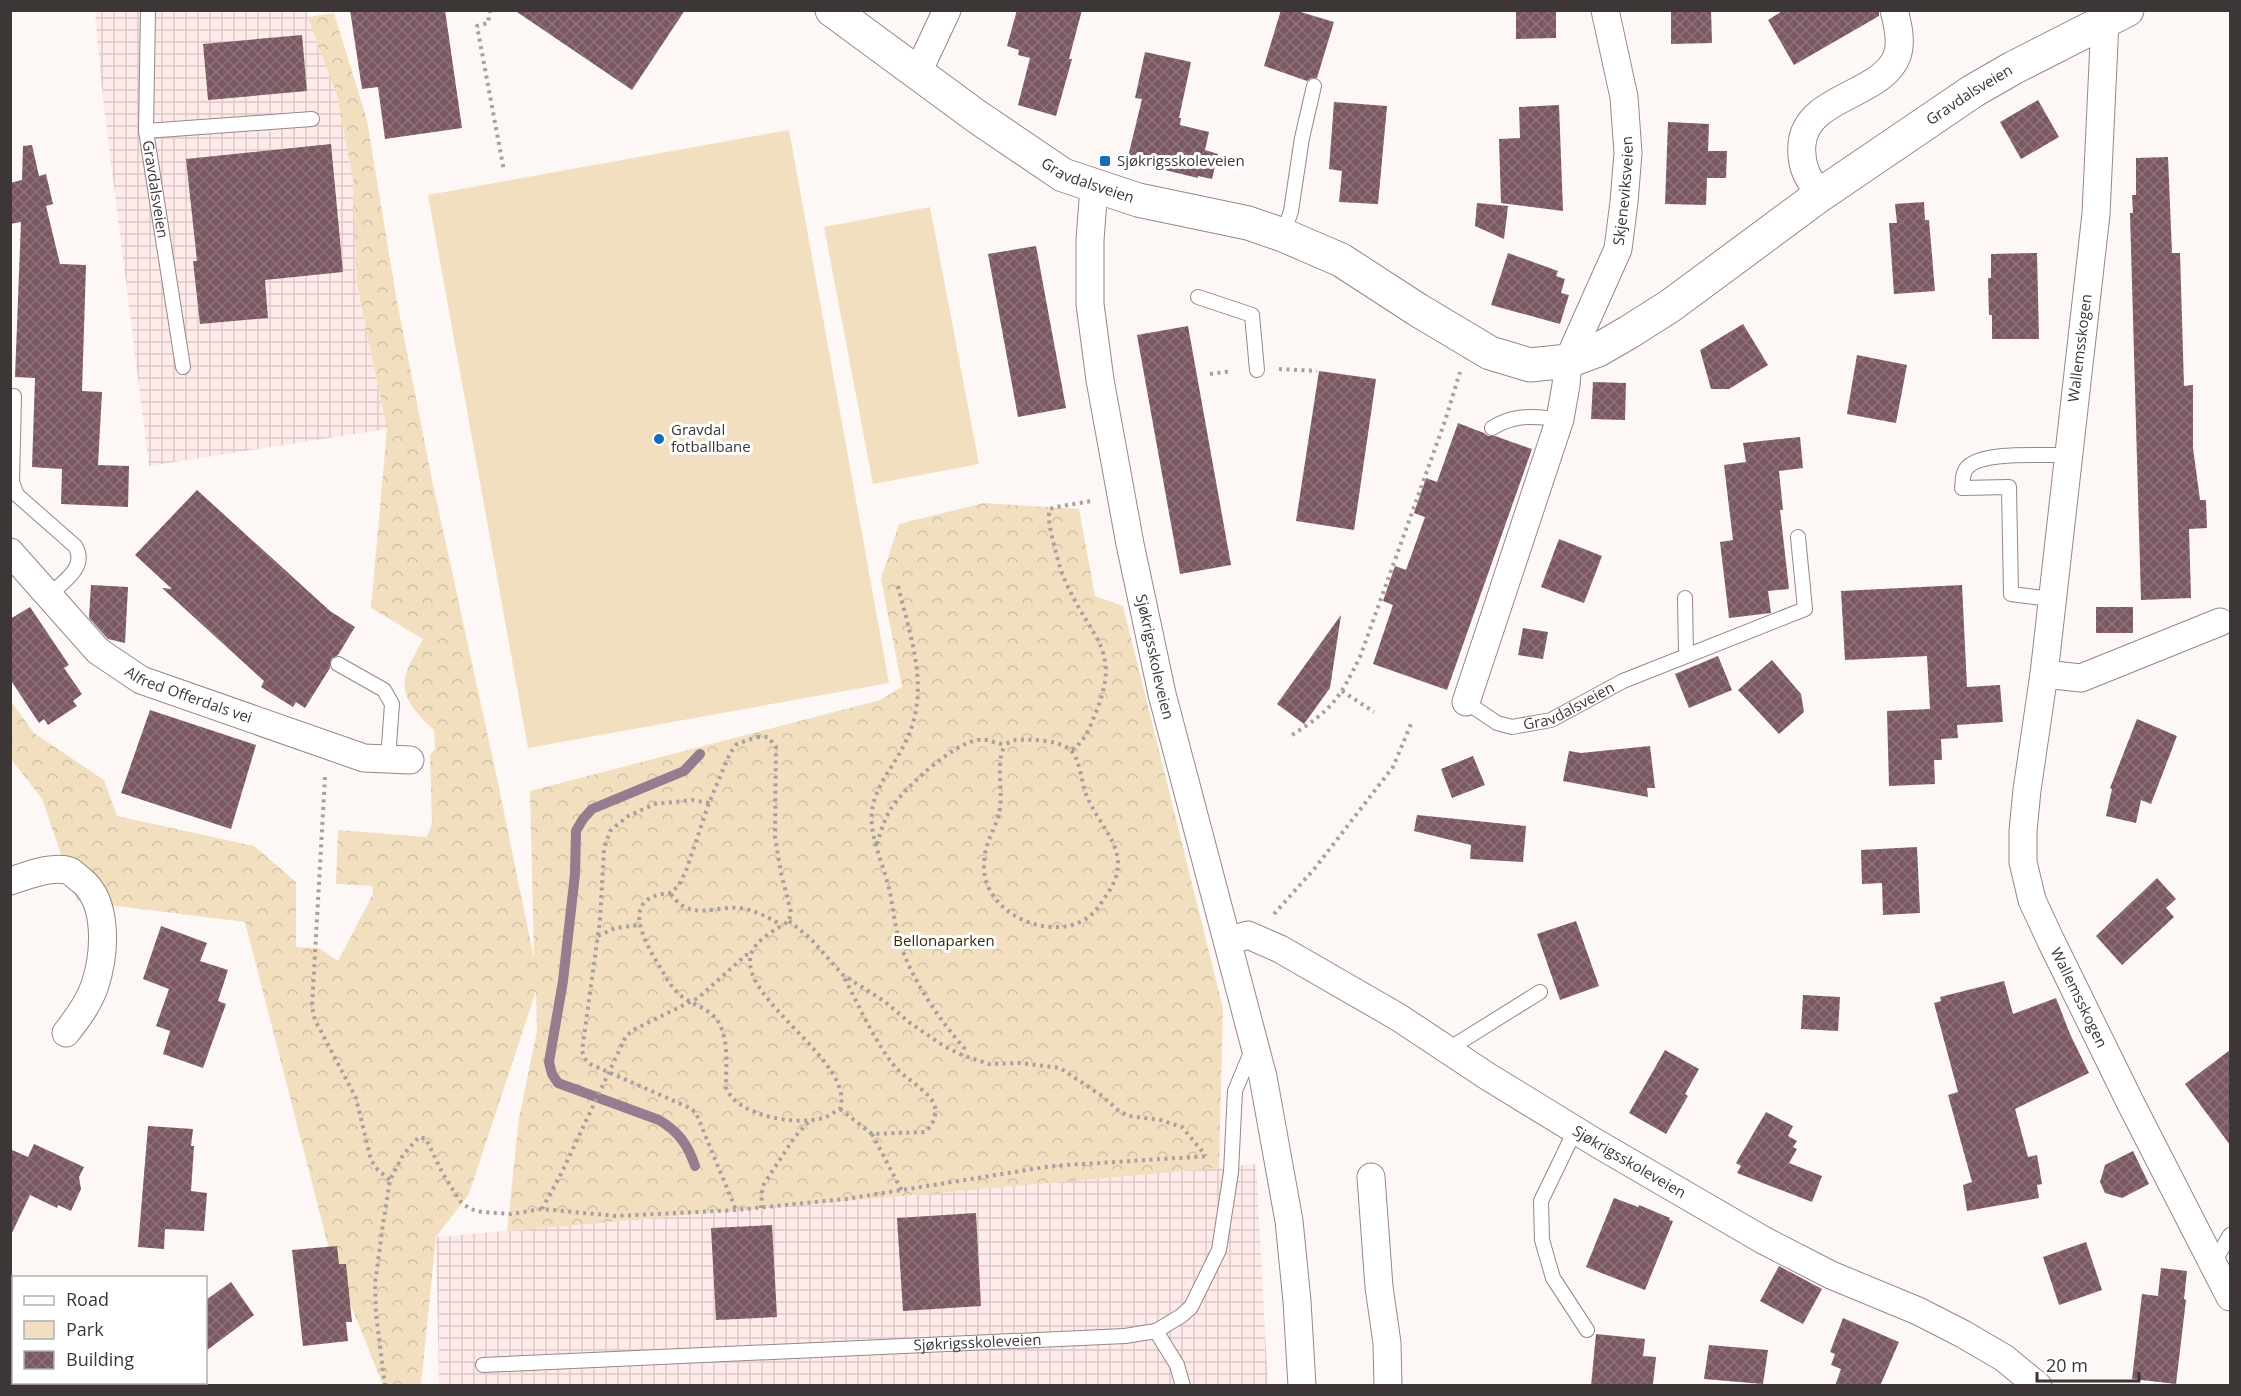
<svg xmlns="http://www.w3.org/2000/svg" width="2241" height="1396" viewBox="0 0 2241 1396" font-family="'Open Sans',sans-serif">
<style>
.industrial{fill:url(#industrial-grid)}
.green{fill:#f2dfbf}
.forest{fill:url(#forest-crowns)}
.lines{fill:none;stroke-linecap:round;stroke-linejoin:round}
.stream{stroke:#937d8e;stroke-width:10}
.building{fill:url(#building-cross-hatch)}
.service-casing{stroke:#958886;stroke-width:16}
.minor-casing{stroke:#958886;stroke-width:29}
.secondary-casing{stroke:#958886;stroke-width:35}
.path{stroke:#a6a1a0;stroke-width:4;stroke-dasharray:3 4.5;stroke-linecap:butt}
.service{stroke:#fff;stroke-width:14}
.minor{stroke:#fff;stroke-width:27}
.secondary{stroke:#fff;stroke-width:33}
.poi-dot{fill:#156dba;stroke:#fff;stroke-width:2}
.labels{text-anchor:middle;stroke-width:6;stroke-linejoin:round;paint-order:stroke}
.street-label{font-size:15px;fill:#3c3736;stroke:#fff}
.poi-label{font-size:15px;fill:#3c3736;stroke:#fff;text-anchor:start}
.park-label{font-size:15px;fill:#3b2800;stroke:#fff}
</style>
<defs>
<pattern id="industrial-grid" width="8" height="8" patternUnits="userSpaceOnUse" patternTransform="scale(1.5)"><rect width="8" height="8" fill="#feebe9"/><path d="M0 4h8M4 0v8" fill="none" stroke="#dbcac8"/></pattern>
<pattern id="forest-crowns" width="20" height="18" patternUnits="userSpaceOnUse" patternTransform="scale(1.5)"><rect width="20" height="18" fill="#f2dfbf"/><path d="M2 6a3 3 0 1 1 6 0M12 15a3 3 0 1 1 6 0" fill="none" stroke="#d0c0a5"/></pattern>
<pattern id="building-cross-hatch" width="8" height="8" patternUnits="userSpaceOnUse" patternTransform="scale(1.5)"><rect width="8" height="8" fill="#7b5862"/><path d="M0 0l8 8M0 8l8-8" fill="none" stroke="#8d737a"/></pattern>
</defs>
<rect width="100%" height="100%" fill="#fdf7f6"/>
<g class="industrial">
<path d="M95 11H307L337 96 353 179 357 285 387 429 149 466 102 90Z"/>
<path d="M1256 1164 1268 1385H439L436 1237Z"/>
</g>
<g class="green">
<path d="M789 130 889 683 528 748 428 195Z"/>
<path d="M930 207 979 464 873 484 824 227Z"/>
</g>
<path class="forest" d="M334 13 367 120 396 296 432 480 497 778 534 959 530 791 880 700 902 687 881 579 899 524 984 503 1079 509 1095 596 1123 606 1223 1008 1219 1168 507 1231 519 1118 537 1031 536 991 469 1194 436 1237 421 1385H383L330 1253 245 922 77 901 42 799 11 759 10 700 34 733 104 780 117 816 254 846 296 882V947L319 948 338 961 373 894 372 886 336 884 338 830 427 837 432 823 430 755 435 749 434 730C420 717 401 699 405 678 408 665 417 651 423 639L371 608 387 429 357 285 353 179 337 96 308 17Z"/>
<g class="lines">
<path class="stream" d="M695 1166C688 1145 679 1132 659 1120L558 1083 552 1074 549 1062 563 981 575 874 576 831 583 819 592 809 684 771 700 754"/>
</g>
<g class="building">
<path d="M350 10H445L462 128 385 139 378 87 362 89Z"/>
<path d="M514 10H685L632 90Z"/>
<path d="M1017 10H1082L1069 59H1072L1056 116 1018 105 1030 58 1018 55 1019 50 1007 46Z"/>
<path d="M1281 10H1294L1334 22 1317 78H1311L1307 81 1264 66Z"/>
<path d="M1516 10H1556V38L1516 39Z"/>
<path d="M1671 10H1711L1712 43 1671 44Z"/>
<path d="M1784 10H1879V16L1794 65 1768 20Z"/>
<path d="M302 35 307 91 208 100 203 44Z"/>
<path d="M1145 52 1191 62 1179 118H1181L1180 125 1209 132 1205 150 1218 154 1212 179 1198 176V178L1127 161 1142 99 1135 98Z"/>
<path d="M2038 100 2059 137 2021 159 2000 122Z"/>
<path d="M1334 102 1387 106 1378 204 1339 202 1342 171 1329 169Z"/>
<path d="M1559 105 1563 211 1501 203 1499 139 1520 138 1519 107Z"/>
<path d="M1668 122 1709 124 1708 151H1727L1726 178H1707L1706 205 1665 204Z"/>
<path d="M331 144 343 272 265 280 268 318 200 324 193 261H197L186 159Z"/>
<path d="M32 145 39 176 46 174 53 204 46 206 60 264 86 265 82 391 102 392 98 465 129 466 128 507 61 504 62 469 32 467 35 378 15 377 21 222 10 224V183L22 180 23 146Z"/>
<path d="M2168 157 2172 253H2180L2184 386 2193 385V448L2200 500H2206L2207 528 2189 529 2191 598 2141 600 2130 213H2133L2132 195H2136V158Z"/>
<path d="M1924 202 1925 220H1929L1935 291 1894 294 1889 223H1897L1895 204Z"/>
<path d="M1477 203 1508 206 1504 239 1475 226Z"/>
<path d="M1036 246 1066 408 1018 417 988 254Z"/>
<path d="M1508 253 1558 271 1556 276 1565 279 1561 293 1569 295 1560 324 1491 305Z"/>
<path d="M2037 253 2039 339H1992V315H1989L1988 278H1991V254Z"/>
<path d="M1743 324 1768 365 1729 389H1711L1700 350Z"/>
<path d="M1188 326 1231 565 1180 574 1137 335Z"/>
<path d="M1857 355 1907 365 1896 423 1847 414Z"/>
<path d="M1319 371 1376 379 1354 530 1296 521Z"/>
<path d="M1593 382 1626 383 1625 420 1591 419Z"/>
<path d="M1458 423 1484 433 1488 436H1495L1532 449 1447 690 1373 664 1393 605 1383 601 1395 566 1406 570 1425 517 1414 513 1426 478 1437 482Z"/>
<path d="M1800 437 1803 468 1779 471 1783 510H1780L1789 589 1768 591 1771 613 1729 618 1720 542 1733 540 1724 465 1746 462 1743 443Z"/>
<path d="M197 490 330 611 355 627 338 655 331 659 330 668 305 708 296 702 293 707 261 687 264 681 162 588 172 589 135 555Z"/>
<path d="M1559 539 1602 556 1584 603 1541 587Z"/>
<path d="M91 585 128 587 125 643 108 639 89 618Z"/>
<path d="M1962 585 1967 687 2000 685 2003 722 1957 725 1958 738 1941 739 1942 760H1934L1935 784 1889 786 1887 711 1930 709 1927 656 1845 660 1841 591Z"/>
<path d="M30 607 69 665 64 668 82 694 73 701 77 706 48 725 44 719 39 723 10 679V619Z"/>
<rect x="2096" y="607" width="37" height="26"/>
<path d="M1341 615 1330 688 1304 724 1277 704Z"/>
<path d="M1523 628 1548 632 1543 659 1518 655Z"/>
<path d="M1718 656 1732 690 1689 708 1675 674Z"/>
<path d="M1772 660 1801 694 1804 712 1779 734 1738 690Z"/>
<path d="M150 710 256 745 231 829 121 793Z"/>
<path d="M2137 719 2177 736 2151 804 2141 800 2136 823 2106 816 2112 789 2110 788Z"/>
<path d="M1650 746 1655 788H1647L1648 797 1563 781 1569 751 1581 753Z"/>
<path d="M1473 756 1485 785 1452 798 1441 769Z"/>
<path d="M1417 815 1526 826 1523 862 1470 859 1471 845 1414 831Z"/>
<path d="M1917 847 1920 913 1883 915 1882 883 1862 884 1861 850Z"/>
<path d="M2157 878 2176 899 2166 908 2174 917 2122 965 2096 936Z"/>
<path d="M1576 921 1599 986 1560 1000 1537 934Z"/>
<path d="M161 926 207 943 200 961 228 970 218 1001 226 1004 203 1068 163 1054 170 1031 156 1026 169 989 143 979Z"/>
<path d="M2004 981 2013 1014 2056 998 2070 1034 2089 1073 2015 1109 2028 1157 2037 1155 2042 1184 2037 1185 2039 1198 1967 1211 1963 1185 1972 1182 1948 1095 1958 1092 1934 1003 1941 1001 1940 997Z"/>
<path d="M1803 995 1840 997 1838 1031 1801 1029Z"/>
<path d="M1665 1050 1699 1069 1685 1094 1688 1096 1666 1134 1629 1113Z"/>
<path d="M2230 1050V1145L2185 1084Z"/>
<path d="M1766 1112 1793 1126 1788 1136 1797 1141 1793 1147 1797 1149 1789 1163 1822 1176 1812 1202 1737 1173 1741 1166 1736 1163Z"/>
<path d="M148 1126 193 1129 191 1146H194L191 1191 207 1193 204 1231 165 1229 164 1249 138 1247Z"/>
<path d="M34 1144 84 1167 79 1177 81 1189 71 1211 58 1205 57 1208 30 1195 10 1237V1149L28 1157Z"/>
<path d="M2133 1151 2149 1184 2122 1198 2105 1193 2100 1182 2105 1165Z"/>
<path d="M1614 1198 1638 1207 1639 1205 1670 1218 1669 1220 1673 1221 1645 1290 1586 1267Z"/>
<path d="M976 1213 981 1306 903 1311 897 1218Z"/>
<path d="M772 1225 777 1317 716 1320 711 1228Z"/>
<path d="M2086 1242 2102 1290 2059 1305 2043 1257Z"/>
<path d="M337 1246 339 1264H346L352 1322H346L348 1341 303 1346 292 1250Z"/>
<path d="M1779 1266 1822 1289 1803 1324 1760 1301Z"/>
<path d="M2161 1268 2187 1271 2184 1299 2186 1300 2176 1384 2132 1379 2142 1294 2158 1296Z"/>
<path d="M231 1282 254 1315 206 1351V1300Z"/>
<path d="M1843 1318 1899 1342 1880 1386H1835L1841 1369 1831 1365 1835 1354 1830 1352Z"/>
<path d="M1596 1334 1645 1339 1643 1356 1656 1357 1653 1384 1591 1386Z"/>
<path d="M1709 1345 1768 1350 1763 1384 1704 1379Z"/>
</g>
<g class="lines">
<g class="service-casing">
<g id="service">
<path id="s1" d="M148 10 146 131 183 367"/>
<path d="M146 131 312 119"/>
<path d="M1283 235 1291 211 1302 138 1314 86"/>
<path d="M1198 297 1252 315 1257 370"/>
<path d="M14 396 12 482 17 495 75 546C88 567 63 582 49 595"/>
<path d="M1492 428C1516 413 1533 417 1560 419"/>
<path d="M1685 598 1686 655"/>
<path d="M2051 599 2011 594 2009 487 1962 488C1963 481 1962 475 1966 469 1979 450 2045 456 2068 455"/>
<path d="M338 664 384 690 392 704 388 759"/>
<path id="s2" d="M1466 702 1497 723 1512 727 1551 720 1623 681 1805 609 1798 537"/>
<path d="M1447 1050 1540 992"/>
<path d="M1576 1130 1578 1131 1569 1143 1541 1201 1542 1240 1553 1278 1587 1330"/>
<path d="M2213 1264 2230 1235"/>
<path d="M1156 1331 1177 1365 1183 1386"/>
<path id="s3" d="M483 1365 1125 1336 1156 1331 1181 1316 1191 1307 1219 1250 1231 1172 1235 1091 1252 1050"/>
</g>
</g>
<g class="minor-casing">
<g id="minor">
<path id="s4" d="M2105 21 2096 214 2044 674 2027 790 2023 831V862L2032 900 2051 941 2130 1102 2230 1297"/>
<path d="M918 72 947 10"/>
<path id="s5" d="M1094 187 1090 240V304L1100 380 1130 544 1162 694 1263 1077 1289 1221 1297 1301 1302 1386"/>
<path d="M1820 195C1808 179 1800 166 1802 144 1806 96 1882 96 1897 56 1902 42 1898 25 1894 10"/>
<path id="s6" d="M10 552 98 651 141 680 364 758 410 760"/>
<path d="M2044 674 2081 678 2220 622"/>
<path id="s7" d="M1466 702 1560 419 1566 385 1568 361 1618 249 1624 202 1628 153 1624 97 1605 10"/>
<path d="M10 881C27 876 52 865 70 871 73 873 77 877 81 880 109 902 105 954 95 985 89 1003 78 1018 66 1033"/>
<path id="s8" d="M1228 941 1248 935 1280 949 1398 1017 1487 1076 1598 1144 1763 1240 1831 1275 1918 1311 1963 1334 2004 1358 2038 1386"/>
<path d="M1371 1177 1379 1287 1387 1343 1388 1386"/>
</g>
</g>
<g class="secondary-casing">
<g id="secondary">
<path id="s9" d="M832 10 976 116 1063 175 1138 200 1248 223 1283 235 1341 260 1418 310 1490 353 1530 365 1568 361 1598 350 1629 332 1670 306 1820 195 1973 91 2013 68 2127 10"/>
</g>
</g>
<g class="path">
<path d="M490 10 488 23 477 26 504 171"/>
<path d="M1279 369 1317 371"/>
<path d="M1210 374 1232 371"/>
<path d="M898 586C911 640 932 692 904 745 893 767 876 785 872 810 869 833 881 859 887 881 893 900 893 920 899 939 909 976 939 1019 964 1048L962 1055"/>
<path d="M1342 691 1374 712"/>
<path d="M1292 735C1333 709 1339 699 1360 657L1445 421 1460 372"/>
<path d="M757 737H768L776 747 775 837 781 873 791 912 789 921C777 929 756 939 751 954 738 1000 856 1061 840 1109 834 1112 829 1116 823 1118 797 1126 735 1116 726 1087 726 1066 729 1042 719 1023 709 1006 688 1005 676 991 668 983 664 973 658 964 642 937 620 896 671 893L679 885 686 871 709 803 730 753 737 744Z"/>
<path d="M1072 750C1085 741 1090 727 1096 712 1121 651 1093 640 1069 589 1061 574 1057 557 1053 541 1051 532 1047 518 1050 509L1056 507 1091 501"/>
<path d="M325 777 312 1007 315 1020 356 1098 371 1160 378 1170 390 1180"/>
<path d="M709 803 692 800 655 804 628 816 610 831 604 849 600 920 582 1051 585 1059 590 1064 690 1108 696 1113 736 1210"/>
<path d="M877 844C880 833 884 821 890 810 904 788 951 745 977 740 989 738 994 744 1004 744 1007 744 1012 741 1016 740 1031 739 1057 740 1069 749 1080 756 1081 782 1086 794 1100 830 1135 852 1108 893 1101 903 1095 914 1084 920 1047 941 985 913 984 868 983 841 997 830 1000 808 1003 787 995 763 1005 745"/>
<path d="M671 894C691 924 717 903 746 909 759 912 770 919 782 925"/>
<path d="M1274 914 1315 868 1393 767 1411 724"/>
<path d="M789 921 810 938 843 975 884 1001 910 1023 944 1046 962 1055 989 1064 1021 1063 1060 1068 1102 1096 1119 1111 1129 1116 1160 1120 1182 1127 1206 1156"/>
<path d="M598 936 615 928 639 925"/>
<path d="M840 1109 872 1134 925 1132C932 1126 937 1116 935 1107 932 1093 906 1079 896 1068 874 1041 859 1006 843 975"/>
<path d="M872 1134 902 1191"/>
<path d="M761 1208 762 1192 764 1184 794 1138 810 1120"/>
<path d="M542 1209 562 1172 626 1036 635 1029 698 998 746 955H751"/>
<path d="M385 1386 376 1314 375 1284 383 1224 390 1180 403 1155 419 1137 426 1139 443 1174 460 1201 470 1209 482 1212 511 1214 542 1209 616 1216 736 1210 846 1199 1052 1166 1209 1156"/>
</g>
<use href="#service" class="service"/>
<use href="#minor" class="minor"/>
<use href="#secondary" class="secondary"/>
</g>
<g class="poi-dot">
<rect x="1099" y="155" width="12" height="12" rx="3"/>
<circle cx="659" cy="439" r="6"/>
</g>
<g class="labels">
<g class="street-label">
<text dy="5" stroke="none"><textPath href="#s9" startOffset="1314">Gravdalsveien</textPath></text>
<text dy="5" stroke="none"><textPath href="#s9" startOffset="309">Gravdalsveien</textPath></text>
<text dy="5" stroke="none"><textPath href="#s1" startOffset="180">Gravdalsveien</textPath></text>
<text dy="5" stroke="none"><textPath href="#s7" startOffset="538">Skjeneviksveien</textPath></text>
<text transform="translate(2080 348) rotate(-83)" y="5">Wallemsskogen</text>
<text dy="5" stroke="none"><textPath href="#s5" startOffset="476">Sjøkrigsskoleveien</textPath></text>
<text dy="5" stroke="none"><textPath href="#s6" startOffset="234">Alfred Offerdals vei</textPath></text>
<text dy="5" stroke="none"><textPath href="#s2" startOffset="114">Gravdalsveien</textPath></text>
<text dy="5" stroke="none"><textPath href="#s4" startOffset="993">Wallemsskogen</textPath></text>
<text dy="5" stroke="none"><textPath href="#s8" startOffset="465">Sjøkrigsskoleveien</textPath></text>
<text dy="5" stroke="none"><textPath href="#s3" startOffset="495">Sjøkrigsskoleveien</textPath></text>
</g>
<g class="poi-label">
<text x="1117" y="166">Sjøkrigsskoleveien</text>
<text x="671" y="435">Gravdal<tspan x="671" dy="17">fotballbane</tspan></text>
</g>
<g class="park-label">
<text x="944" y="946">Bellonaparken</text>
</g>
</g>
<rect width="2241" height="1396" fill="none" stroke="#3c3736" stroke-width="24"/>
<rect x="12" y="1276" width="195" height="108" fill="#ffffff" stroke="#b1afaf" stroke-width="1.5"/>
<rect x="24" y="1296" width="30" height="9" fill="#ffffff" stroke="#b1afaf" stroke-width="1.5"/>
<text x="66" y="1306" font-size="18" fill="#3c3736">Road</text>
<rect x="24" y="1321" width="30" height="18" fill="#f2dfbf" stroke="#b1afaf" stroke-width="1.5"/>
<text x="66" y="1336" font-size="18" fill="#3c3736">Park</text>
<rect x="24" y="1351" width="30" height="18" fill="url(#building-cross-hatch)" stroke="#b1afaf" stroke-width="1.5"/>
<text x="66" y="1366" font-size="18" fill="#3c3736">Building</text>
<path d="M2037 1372v9h102v-9" fill="none" stroke="#3c3736" stroke-width="3"/>
<text x="2046" y="1372" font-size="18" fill="#3c3736" stroke="#ffffff" stroke-width="4.5" paint-order="stroke">20 m</text>
</svg>
